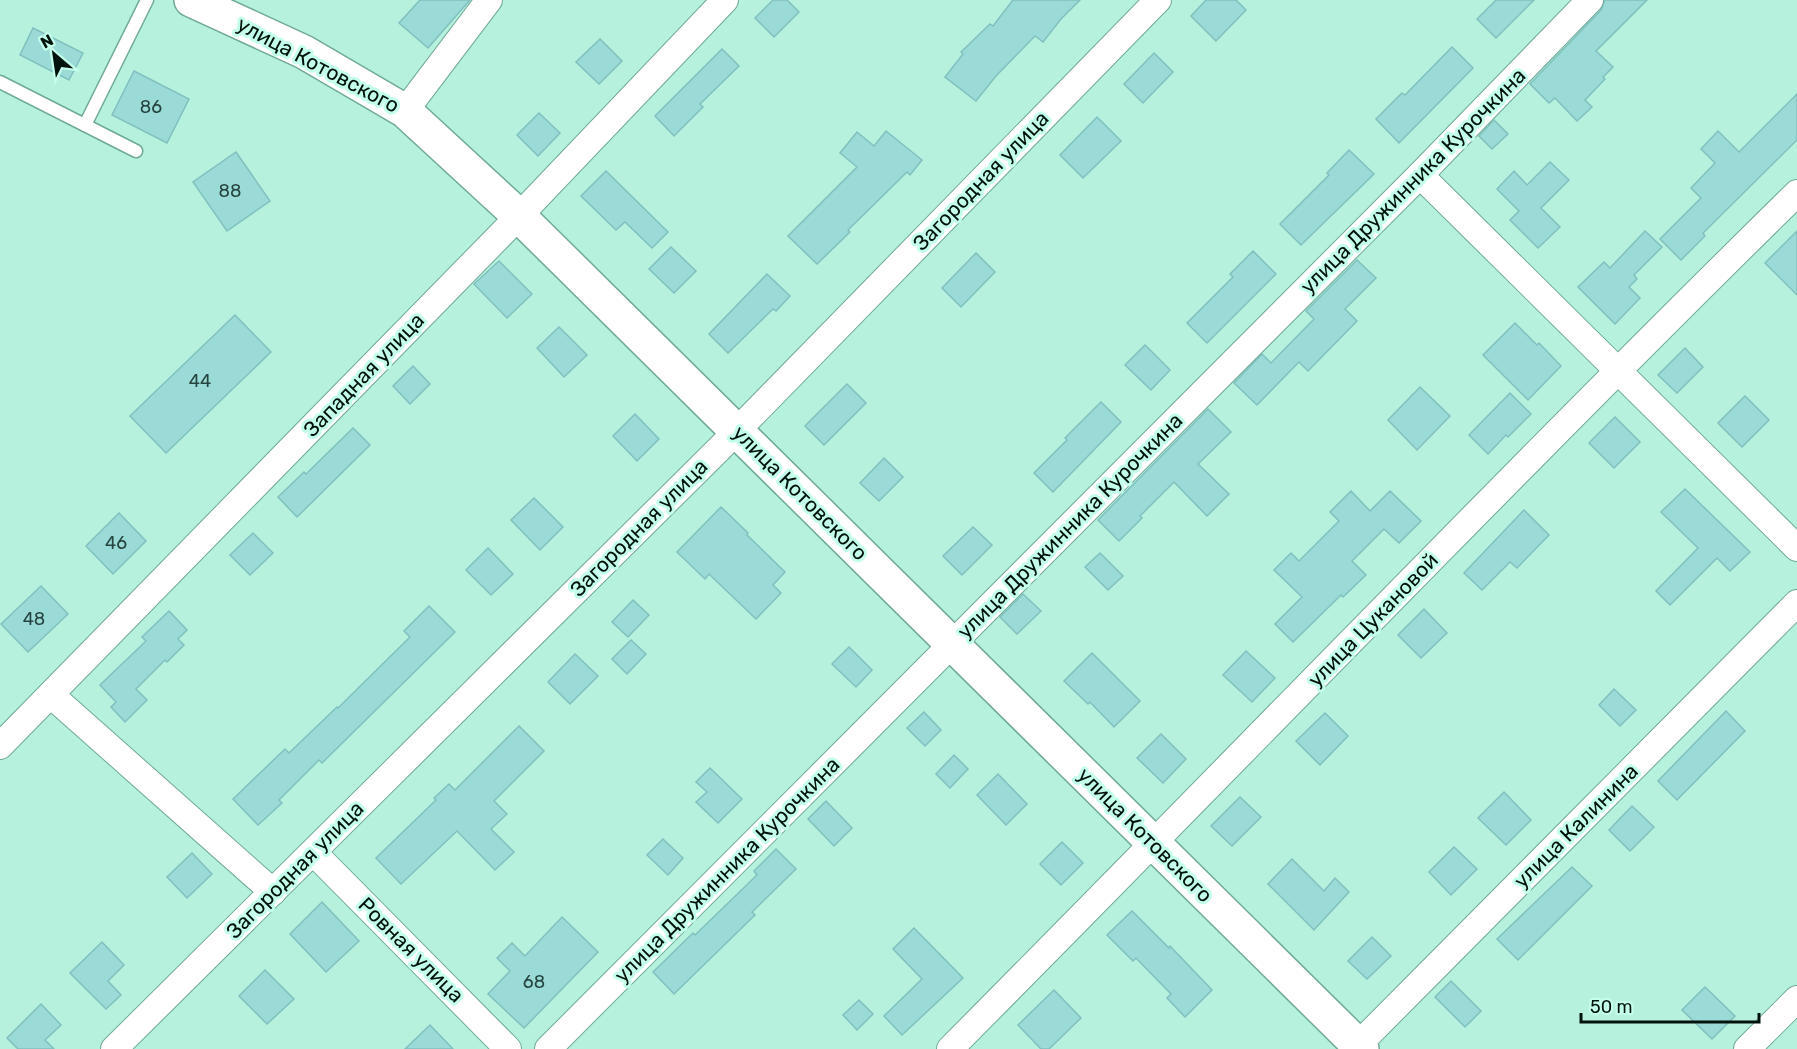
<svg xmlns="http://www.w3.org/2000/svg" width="1797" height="1049" viewBox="0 0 1797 1049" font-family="Rubik,sans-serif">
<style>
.building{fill:#9adbd8;stroke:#80c0be;stroke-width:1.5}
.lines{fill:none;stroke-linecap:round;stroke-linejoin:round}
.lane-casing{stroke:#6fa997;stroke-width:15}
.street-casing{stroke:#6fa997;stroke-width:28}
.secondary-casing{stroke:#6fa997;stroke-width:36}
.lane{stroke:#fff;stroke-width:12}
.street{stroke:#fff;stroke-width:26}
.secondary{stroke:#fff;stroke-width:33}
.labels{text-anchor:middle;stroke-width:6;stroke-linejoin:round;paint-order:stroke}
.number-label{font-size:18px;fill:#26443f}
.street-label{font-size:21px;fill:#00120c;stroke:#c3ffeb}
</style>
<rect width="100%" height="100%" fill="#b6f1de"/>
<g class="building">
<path d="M420 0H470L428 48 399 23Z"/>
<path d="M773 0H787L799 12 774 37 755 18Z"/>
<path d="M1013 0H1080L1061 19 1043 42 1035 36 996 76 976 101 945 77 963 54 961 52 990 24 993 26Z"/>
<path d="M1206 0H1236L1246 10 1216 41 1191 16Z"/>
<path d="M1496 0H1534L1496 38 1477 19Z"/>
<path d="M1605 0H1647L1596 51 1613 67 1603 77 1605 79 1585 100 1592 107 1577 121 1555 98 1549 103 1530 84 1601 10Z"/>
<path d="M33 28 83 53 69 80 20 55Z"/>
<path d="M600 39 622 61 599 84 576 62Z"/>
<path d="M1452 47 1473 68 1399 143 1376 119 1402 93 1405 95Z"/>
<path d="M722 49 739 66 700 104 703 107 674 136 655 116Z"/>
<path d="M1154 53 1173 72 1143 103 1124 84Z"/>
<path d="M134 71 189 99 167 143 112 115Z"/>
<path d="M1797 94V140L1703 233 1705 236 1681 260 1660 239 1701 198 1691 188 1715 163 1701 149 1718 131 1739 152Z"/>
<path d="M539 113 560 133 538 156 517 135Z"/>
<path d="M1097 117 1121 141 1083 178 1060 155Z"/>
<path d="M1494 120 1508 134 1492 149 1479 136Z"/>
<path d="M886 131 922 160 910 175 907 172 848 230 850 232 817 264 788 236 857 167 840 153 857 132 874 146Z"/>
<path d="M1349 150 1374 174 1301 245 1280 224 1329 175 1327 173Z"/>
<path d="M236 152 270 201 227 231 193 182Z"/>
<path d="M1550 162 1569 180 1541 208 1560 227 1538 248 1510 220 1519 211 1497 189 1514 171 1527 185Z"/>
<path d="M606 171 668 232 652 248 625 222 616 230 581 196Z"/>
<path d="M1645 231 1662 247 1634 275 1637 279 1629 287 1640 298 1615 324 1578 287 1604 262 1610 268Z"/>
<path d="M1797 231V295L1765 263Z"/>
<path d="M671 247 696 271 674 293 649 269Z"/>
<path d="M1253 251 1276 274 1207 343 1187 323 1233 277 1230 274Z"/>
<path d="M976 253 995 272 961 307 942 288Z"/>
<path d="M1357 260 1376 278 1345 309 1357 321 1308 371 1299 362 1257 405 1234 383 1262 354 1271 363 1314 319 1306 311Z"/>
<path d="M499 261 532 294 507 318 474 284Z"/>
<path d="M767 274 790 296 776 311 773 309 728 353 709 334Z"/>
<path d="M235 315 271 352 166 453 130 416Z"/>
<path d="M1515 323 1537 345 1539 343 1561 366 1528 400 1483 355Z"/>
<path d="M559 327 587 355 564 377 537 348Z"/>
<path d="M1145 345 1170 370 1151 390 1125 365Z"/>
<path d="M1685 348 1703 367 1677 393 1658 375Z"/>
<path d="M413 366 430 384 410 404 393 386Z"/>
<path d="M847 384 866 403 824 445 805 426Z"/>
<path d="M1420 387 1450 416 1417 450 1388 420Z"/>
<path d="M1510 393 1531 414 1508 437 1506 435 1488 454 1469 435Z"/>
<path d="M1745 396 1769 420 1742 447 1718 423Z"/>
<path d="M1101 402 1121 422 1053 492 1034 473 1067 440 1065 438Z"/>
<path d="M1208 409 1231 432 1198 464 1229 494 1207 516 1174 482 1140 516 1142 518 1119 541 1098 520Z"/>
<path d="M635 414 659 439 637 461 613 436Z"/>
<path d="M1615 417 1640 442 1614 468 1589 443Z"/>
<path d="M353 428 370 445 297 517 278 497 304 472 306 474Z"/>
<path d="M884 458 903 477 879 501 860 483Z"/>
<path d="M1685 489 1750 552 1730 571 1717 558 1670 605 1656 591 1698 548 1661 512Z"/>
<path d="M1351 491 1370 511 1390 491 1421 521 1399 543 1384 529 1352 561 1366 575 1343 597 1341 595 1293 642 1275 624 1302 597 1274 570 1291 553 1299 561 1339 521 1330 512Z"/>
<path d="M534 498 563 527 540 550 511 520Z"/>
<path d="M721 507 748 533 747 535 785 572 773 585 781 593 756 619 709 574 705 579 677 552Z"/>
<path d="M1524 510 1549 535 1517 568 1510 562 1482 590 1464 573Z"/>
<path d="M119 513 146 541 113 574 86 546Z"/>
<path d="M973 527 992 545 962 575 943 556Z"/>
<path d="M253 533 273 553 250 575 230 555Z"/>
<path d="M488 548 513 574 491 595 466 570Z"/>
<path d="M1100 553 1123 576 1108 590 1085 567Z"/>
<path d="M41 586 68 614 28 652 1 624Z"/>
<path d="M1023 594 1041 611 1017 634 1000 617Z"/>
<path d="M633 600 649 615 628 637 612 622Z"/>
<path d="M429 606 455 632 322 763 319 760 279 800 282 803 258 825 233 799 285 749 289 753 337 707 338 708 410 637 404 631Z"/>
<path d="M1424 609 1447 633 1421 658 1398 635Z"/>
<path d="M169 611 187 630 178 639 184 645 167 662 165 660 136 689 147 700 125 722 111 707 116 702 100 685 146 641 142 637Z"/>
<path d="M631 640 646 654 627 674 612 659Z"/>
<path d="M849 647 872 670 856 687 832 664Z"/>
<path d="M1246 651 1275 678 1252 702 1223 675Z"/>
<path d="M1092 653 1140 701 1114 727 1090 702 1088 704 1064 681Z"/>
<path d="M575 654 598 676 570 704 548 682Z"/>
<path d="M1614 689 1636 710 1620 726 1599 705Z"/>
<path d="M1726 711 1745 731 1677 800 1658 781Z"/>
<path d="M924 712 941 730 925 746 907 728Z"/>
<path d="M1325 713 1348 736 1320 765 1296 741Z"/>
<path d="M519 726 544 751 494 801 507 814 491 829 514 852 495 870 457 831 401 884 376 858 436 800 434 798 449 784 455 790Z"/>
<path d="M1161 734 1186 759 1163 783 1137 758Z"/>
<path d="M954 755 968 769 950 788 936 774Z"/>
<path d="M710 768 742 799 718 823 696 802 707 792 696 782Z"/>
<path d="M998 774 1027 804 1006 825 977 795Z"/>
<path d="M1504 792 1531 820 1506 845 1478 818Z"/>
<path d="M1240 797 1261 817 1232 846 1211 826Z"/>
<path d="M826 801 852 828 834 846 808 819Z"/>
<path d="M1632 806 1654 827 1630 851 1609 830Z"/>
<path d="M663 839 683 858 668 875 647 855Z"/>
<path d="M1062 842 1083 863 1061 885 1040 864Z"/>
<path d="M1454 847 1477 869 1451 895 1429 872Z"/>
<path d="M776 849 796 869 752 912 755 915 674 994 653 972 693 933 695 935 757 875 754 871Z"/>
<path d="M192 853 212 874 187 898 167 877Z"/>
<path d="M1292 859 1324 891 1335 878 1349 892 1314 930 1268 884Z"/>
<path d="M1572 867 1592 886 1518 960 1497 939Z"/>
<path d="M322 902 359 941 326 972 290 934Z"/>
<path d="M1132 911 1169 948 1170 946 1212 990 1185 1017 1167 998 1171 994 1136 958 1133 961 1107 935Z"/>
<path d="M562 917 598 952 524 1028 488 994 510 971 497 958 512 943 525 956Z"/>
<path d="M914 928 963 978 902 1035 884 1016 922 979 893 949Z"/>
<path d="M1372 937 1391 956 1367 979 1348 961Z"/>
<path d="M102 942 124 965 108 981 121 995 106 1009 70 973Z"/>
<path d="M265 970 294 999 267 1024 239 996Z"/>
<path d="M1451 981 1481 1011 1465 1027 1435 997Z"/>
<path d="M1705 987 1735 1016 1712 1039 1682 1010Z"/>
<path d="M1054 990 1081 1018 1049 1049H1041L1018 1025Z"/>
<path d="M859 1000 873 1014 857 1030 843 1015Z"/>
<path d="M41 1004 61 1025 45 1040 54 1049H18L7 1038Z"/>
<path d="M430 1025 453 1049H405Z"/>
</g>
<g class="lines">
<g class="lane-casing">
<g id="lane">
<path d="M0 82 136 151"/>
<path d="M85 125 147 0"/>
</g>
</g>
<g class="street-casing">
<g id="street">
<path d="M405 111 489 0"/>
<path d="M1420 175 1797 548"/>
<path d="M51 695 273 892"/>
<path d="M0 746 519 216 725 0"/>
<path d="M313 852 508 1049"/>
<path d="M114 1049 721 447 1158 0"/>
<path d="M548 1049 1420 175 1590 0"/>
<path d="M950 1049C1233 764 1511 474 1797 193"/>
<path d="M1354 1049 1797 603"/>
<path d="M1747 1049 1797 999"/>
</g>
</g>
<g class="secondary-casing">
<path id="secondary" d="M191 0 304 52 405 111 519 216 1362 1049"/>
</g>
<use href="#lane" class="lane"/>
<use href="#street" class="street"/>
<use href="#secondary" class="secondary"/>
</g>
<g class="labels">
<g class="number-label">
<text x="151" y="113">86</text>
<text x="230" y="197">88</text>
<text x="200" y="387">44</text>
<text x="116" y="549">46</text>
<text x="34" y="625">48</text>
<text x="534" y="988">68</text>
</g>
<g class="street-label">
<text transform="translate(318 65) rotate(28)" y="7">улица Котовского</text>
<text transform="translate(981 181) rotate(-46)" y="7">Загородная улица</text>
<text transform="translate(1413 181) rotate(-45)" y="7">улица Дружинника Курочкина</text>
<text transform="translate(364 375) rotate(-46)" y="7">Западная улица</text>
<text transform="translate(800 493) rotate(45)" y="7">улица Котовского</text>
<text transform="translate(1070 526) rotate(-45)" y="7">улица Дружинника Курочкина</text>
<text transform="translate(639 528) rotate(-45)" y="7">Загородная улица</text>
<text transform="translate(1373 620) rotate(-46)" y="7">улица Цукановой</text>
<text transform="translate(1576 826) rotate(-45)" y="7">улица Калинина</text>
<text transform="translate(1145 835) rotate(45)" y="7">улица Котовского</text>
<text transform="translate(295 870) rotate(-45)" y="7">Загородная улица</text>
<text transform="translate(727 870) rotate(-45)" y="7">улица Дружинника Курочкина</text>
<text transform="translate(411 950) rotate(45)" y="7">Ровная улица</text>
</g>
</g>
<g transform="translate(54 54) rotate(331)" stroke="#c3ffeb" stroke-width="4.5" paint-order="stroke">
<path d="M0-4.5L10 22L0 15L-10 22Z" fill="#00120c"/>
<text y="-9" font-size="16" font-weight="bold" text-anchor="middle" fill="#00120c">N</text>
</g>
<path d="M1581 1013v9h178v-9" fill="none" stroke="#00120c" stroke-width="3"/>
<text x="1590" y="1013" font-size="18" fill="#00120c" stroke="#c3ffeb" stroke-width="4.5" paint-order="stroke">50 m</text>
</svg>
